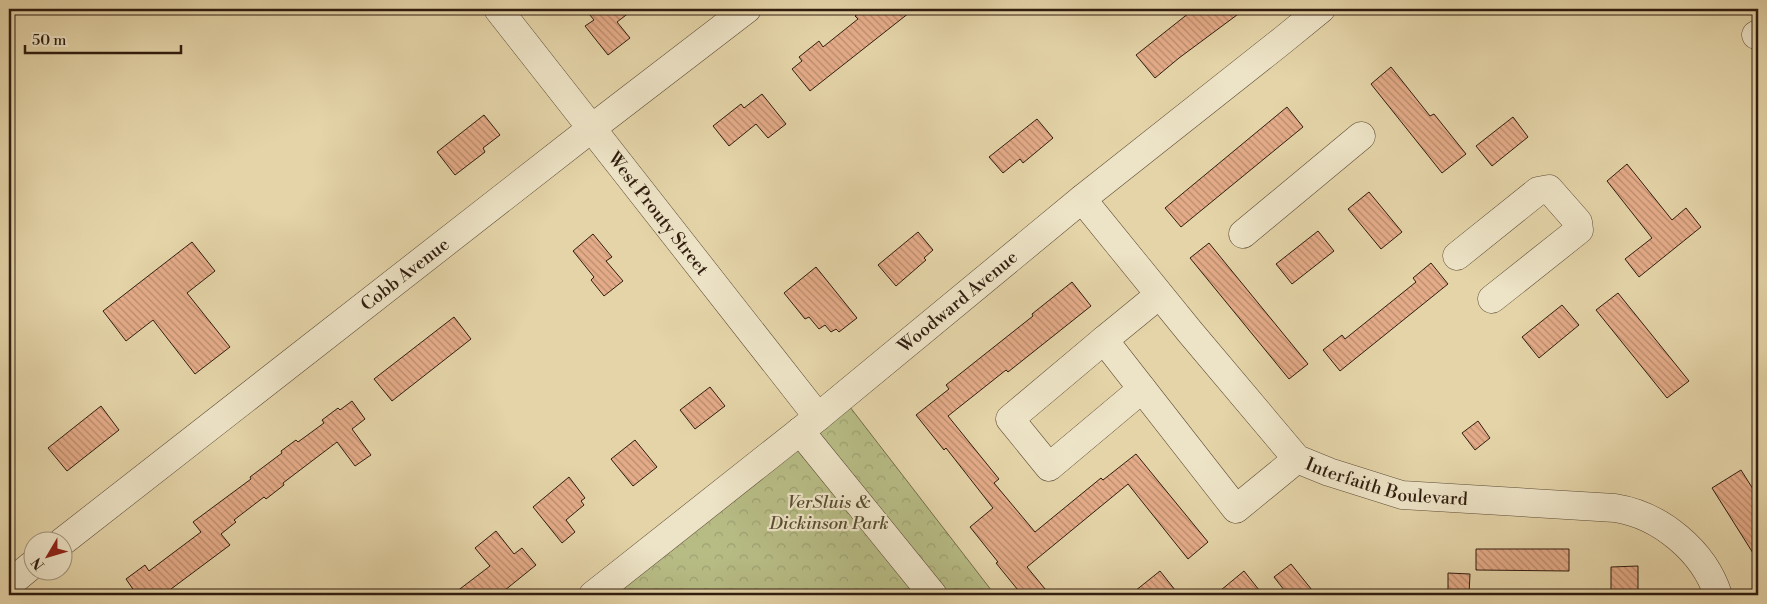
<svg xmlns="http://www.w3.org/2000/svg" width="1767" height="604" viewBox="0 0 1767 604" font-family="'Libre Bodoni',serif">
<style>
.forest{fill:url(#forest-crowns);stroke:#746c4a}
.building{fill:url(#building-back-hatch);stroke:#301d0f}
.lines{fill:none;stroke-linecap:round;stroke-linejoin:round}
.minor-casing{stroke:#5d4b35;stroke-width:29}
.minor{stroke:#ede3c6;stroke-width:28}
.labels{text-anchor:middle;stroke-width:4.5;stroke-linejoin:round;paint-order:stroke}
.street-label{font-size:18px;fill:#301d0f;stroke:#ede3c6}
.park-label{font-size:18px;font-style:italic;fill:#584d32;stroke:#ede3c6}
</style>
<defs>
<pattern id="forest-crowns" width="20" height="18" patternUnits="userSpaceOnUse" patternTransform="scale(1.25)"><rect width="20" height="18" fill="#b7bc85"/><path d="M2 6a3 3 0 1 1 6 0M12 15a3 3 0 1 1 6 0" fill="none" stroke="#9ea172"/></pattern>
<pattern id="building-back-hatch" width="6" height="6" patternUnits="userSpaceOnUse" patternTransform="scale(1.25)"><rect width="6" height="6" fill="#e4ab88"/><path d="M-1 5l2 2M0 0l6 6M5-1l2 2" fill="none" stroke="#b98b6e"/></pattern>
</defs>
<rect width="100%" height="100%" fill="#e4d4a8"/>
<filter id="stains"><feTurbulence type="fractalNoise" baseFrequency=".004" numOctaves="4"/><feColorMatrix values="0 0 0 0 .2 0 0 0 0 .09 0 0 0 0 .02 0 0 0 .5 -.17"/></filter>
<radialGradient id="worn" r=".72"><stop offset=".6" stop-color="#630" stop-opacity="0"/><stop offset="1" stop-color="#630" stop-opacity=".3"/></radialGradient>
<path class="forest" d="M843 398 995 595H594Z"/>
<g class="building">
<path d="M585 9H634L617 22 630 38 608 55 585 26 594 20Z"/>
<path d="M864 9H914L810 91 792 69 802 61 799 57 819 41 823 47 858 19 855 16Z"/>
<path d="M1194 9H1245L1179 58 1155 78 1136 55Z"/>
<path d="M1391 67 1430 116 1434 114 1466 154 1442 173 1371 84Z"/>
<path d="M762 94 786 124 768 138 756 124 729 146 713 126 741 104 744 108Z"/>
<path d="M1287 107 1303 127 1181 227 1165 208Z"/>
<path d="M484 115 500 135 483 148 485 152 455 175 437 152Z"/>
<path d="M1513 117 1528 137 1492 166 1476 146Z"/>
<path d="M1037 119 1053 138 1023 163 1020 159 1003 173 989 157Z"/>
<path d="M1627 164 1672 220 1686 208 1701 227 1639 277 1625 259 1652 238 1607 181Z"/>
<path d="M1369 192 1402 232 1381 249 1348 209Z"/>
<path d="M1318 231 1334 251 1292 284 1276 264Z"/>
<path d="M918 232 933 250 924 258 926 260 896 286 878 265Z"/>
<path d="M593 234 612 257 606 261 623 281 604 296 591 280 594 277 573 251Z"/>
<path d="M192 242 215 271 187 293 230 347 195 374 153 320 126 341 103 311Z"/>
<path d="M1209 243 1308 364 1289 379 1190 258Z"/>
<path d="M1431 263 1448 284 1340 371 1323 350 1342 335 1345 339 1416 282 1413 278Z"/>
<path d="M816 267 857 318 839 332 836 329 831 332 825 325 819 329 809 317 805 319 784 293Z"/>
<path d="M1072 282 1091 306 1008 372 1006 370 948 416 999 479 994 483 1035 532 1101 478 1103 480 1136 454 1208 542 1188 559 1128 484 1027 567 1050 595H1022L996 563 998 562 970 527 993 508 946 448 944 450 916 415 949 389 946 385 1033 316 1032 314Z"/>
<path d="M1618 293 1689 381 1667 398 1596 310Z"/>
<path d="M1562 305 1579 325 1539 358 1522 337Z"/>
<path d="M454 317 471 339 392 401 374 379Z"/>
<path d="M710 387 725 406 695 429 680 410Z"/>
<path d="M352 401 365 419 352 429 371 455 355 466 337 442 283 483 284 485 266 499 264 497 234 520 236 522 221 534 230 545 163 595H137L126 579 145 565 149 571 201 532 193 522 251 479 250 477 282 453 281 451 296 440 298 442 324 423 322 420 338 408 340 410Z"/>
<path d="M101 406 119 430 67 471 48 448Z"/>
<path d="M1478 421 1490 438 1475 450 1462 433Z"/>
<path d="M635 440 657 467 633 486 611 459Z"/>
<path d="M1741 470 1758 497V561L1712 488Z"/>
<path d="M569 477 585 498 581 501 584 505 566 520 575 532 562 543 533 507Z"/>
<path d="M496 531 514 554 522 548 536 565 499 595H452L490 566 475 548Z"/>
<path d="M1476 549H1569V571L1476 570Z"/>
<path d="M1291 564 1316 595H1288L1274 577Z"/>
<path d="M1638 566V595H1611V567Z"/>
<path d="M1160 571 1179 595H1130Z"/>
<path d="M1244 571 1263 595H1215Z"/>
<path d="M1448 573 1470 574 1469 595H1448Z"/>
</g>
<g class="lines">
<g class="minor-casing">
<g id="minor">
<path id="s1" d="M498 9 818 417"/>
<path d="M1756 35 1758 34"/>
<path id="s2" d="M1082 199 1190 332 1297 459 1329 472 1402 495 1615 508C1660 515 1704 551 1718 595"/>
<path d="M1243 234 1361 136"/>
<path d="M1457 256 1538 191 1549 189 1578 222 1579 230 1492 299"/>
<path d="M1159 295 1104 340 1236 509 1297 459"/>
<path d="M1104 340 1010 419 1049 467 1142 389"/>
<path d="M800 431 933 595"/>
<path id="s3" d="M62 542 592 128 747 9"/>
<path d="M9 584 32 565"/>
<path id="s4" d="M593 595 818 417 1082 199 1283 40 1321 9"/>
</g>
</g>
<use href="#minor" class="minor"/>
</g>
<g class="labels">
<g class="street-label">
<text dy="6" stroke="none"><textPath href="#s1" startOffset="260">West Prouty Street</textPath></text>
<text dy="6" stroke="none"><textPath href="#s3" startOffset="435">Cobb Avenue</textPath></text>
<text dy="6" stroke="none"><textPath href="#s4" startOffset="468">Woodward Avenue</textPath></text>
<text dy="6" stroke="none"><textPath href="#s2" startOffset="431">Interfaith Boulevard</textPath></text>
</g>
<g class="park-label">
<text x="829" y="508">VerSluis &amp;<tspan x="829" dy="21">Dickinson Park</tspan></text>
</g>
</g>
<rect width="1767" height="604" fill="none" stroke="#e4d4a8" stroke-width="30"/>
<rect x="10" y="10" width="1747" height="584" fill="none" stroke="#301d0f" stroke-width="2.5"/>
<rect x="15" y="15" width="1737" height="574" fill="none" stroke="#301d0f"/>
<g transform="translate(48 556) rotate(232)"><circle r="24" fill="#ede3c6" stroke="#a1947d"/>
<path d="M0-4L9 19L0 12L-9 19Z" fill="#8f2418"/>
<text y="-8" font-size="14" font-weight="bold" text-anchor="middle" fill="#301d0f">N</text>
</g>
<path d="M25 45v8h156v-8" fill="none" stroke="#301d0f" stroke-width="2.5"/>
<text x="32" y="45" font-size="15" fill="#301d0f" stroke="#ede3c6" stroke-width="4" paint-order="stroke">50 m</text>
<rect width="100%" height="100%" filter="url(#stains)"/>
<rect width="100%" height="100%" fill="url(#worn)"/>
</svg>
